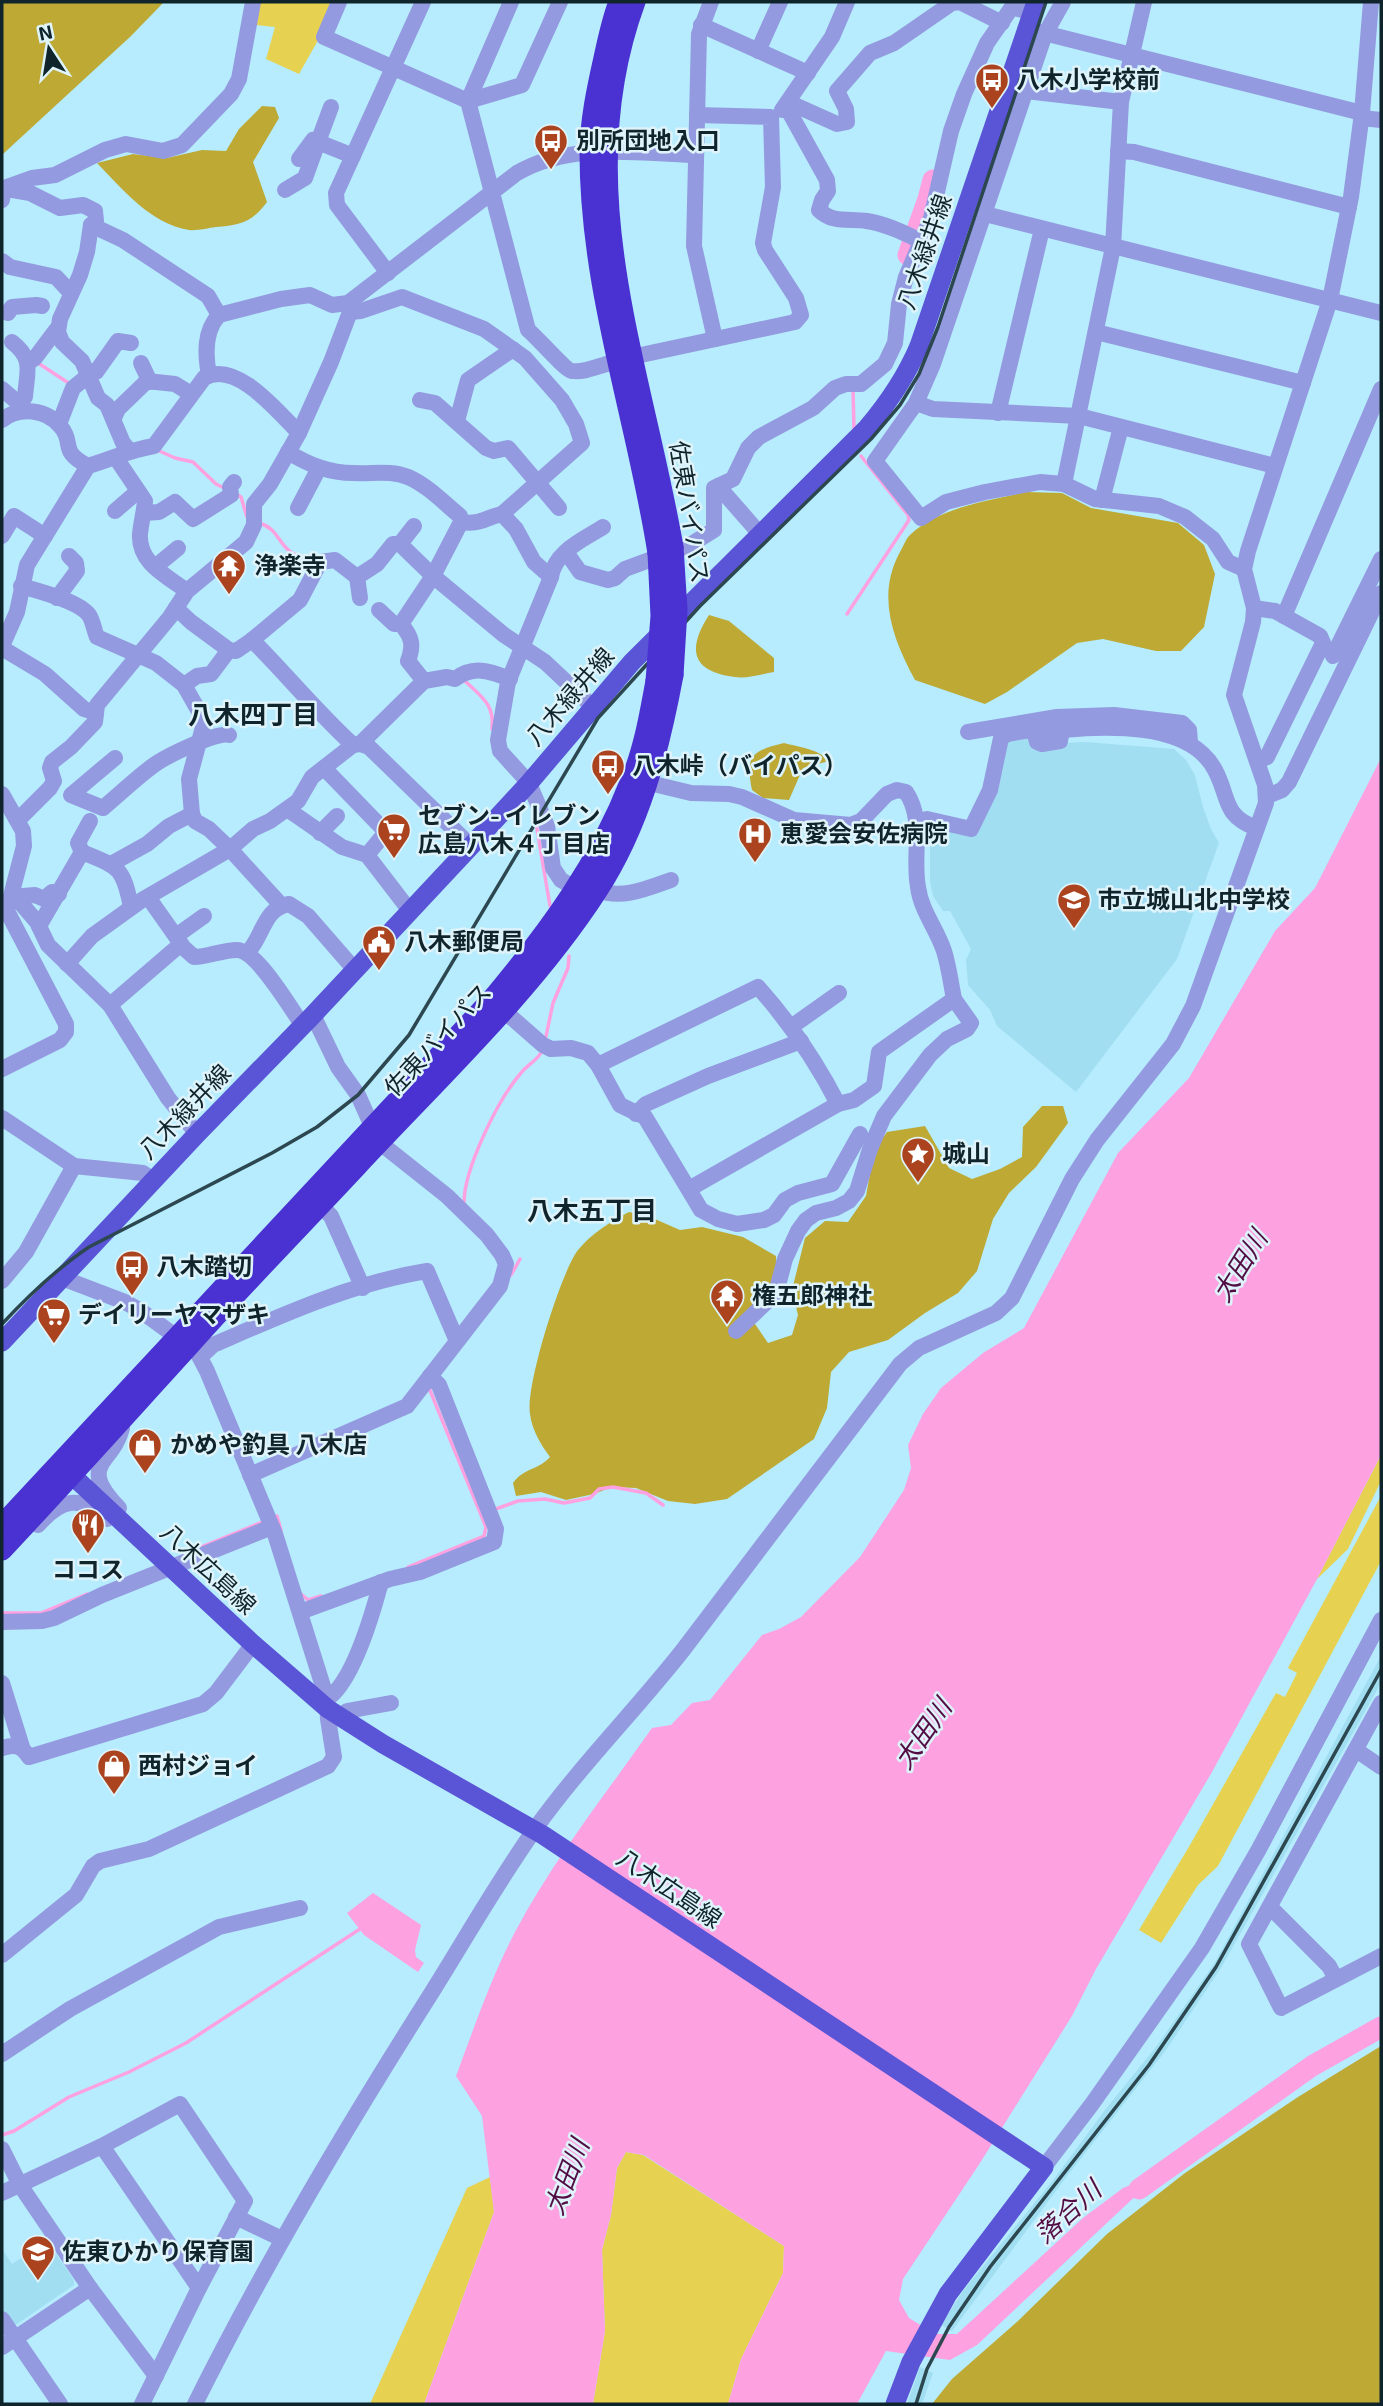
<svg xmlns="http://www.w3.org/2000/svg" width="1383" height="2406" viewBox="0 0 1383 2406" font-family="'Exo 2','Noto Sans JP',sans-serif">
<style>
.built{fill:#a1def2}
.green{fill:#e7d150}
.forest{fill:#bda934}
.water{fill:#fea1e1}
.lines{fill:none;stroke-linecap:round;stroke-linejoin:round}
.stream{stroke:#fea1e1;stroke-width:3.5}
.river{stroke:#fea1e1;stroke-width:21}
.minor{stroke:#949ae0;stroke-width:16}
.major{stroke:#5a54d7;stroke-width:19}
.highway{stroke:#4a32d2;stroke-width:21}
.rail{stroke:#2c474f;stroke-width:3.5}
.highway-bridge{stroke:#4a32d2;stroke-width:21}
.labels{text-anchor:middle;stroke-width:5;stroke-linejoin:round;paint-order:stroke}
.poi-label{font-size:24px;font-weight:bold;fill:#0f252b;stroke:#def3fa;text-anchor:start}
.street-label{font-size:24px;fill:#0f252b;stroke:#def3fa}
.neighbourhood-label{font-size:26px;font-weight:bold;fill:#0f252b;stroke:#def3fa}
.water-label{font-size:26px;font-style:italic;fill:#530c43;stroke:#def3fa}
</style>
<rect width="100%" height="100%" fill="#b6ecfd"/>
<g class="built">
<path d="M1031 737 1033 750 1058 747 1061 743 1085 742 1174 749 1186 760 1195 775 1203 807 1211 829 1219 843 1177 959 1076 1092 997 1026 990 1010 968 985 966 960 971 949 950 911H943L933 896 930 882V829L933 827 977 835 995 792 1005 742Z"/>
<path d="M1381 1656V1683L1221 1968 1166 2050 1064 2180 952 2331 941 2325 963 2291 1054 2179 1105 2110 1156 2047 1214 1964Z"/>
<path d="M47 2241 74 2280V2285L17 2324H12L2 2310V2249L12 2264Z"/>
<path d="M920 2367 933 2373 922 2404H907Z"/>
</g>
<g class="green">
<path d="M259 2H336L321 35 299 74 266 59 275 27 256 25Z"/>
<path d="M1381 1455V1481L1348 1549 1317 1579Z"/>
<path d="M1381 1496V1561L1218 1866 1198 1885 1161 1943 1139 1930 1190 1845 1276 1693 1285 1697 1297 1673 1288 1668Z"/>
<path d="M626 2152 643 2155 784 2246 783 2273 741 2359 728 2404H593L605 2331 602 2250 611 2215 617 2168Z"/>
<path d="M490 2177 494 2212 424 2404H370L467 2188Z"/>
</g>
<g class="forest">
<path d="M2 2H164L131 36 3 154Z"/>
<path d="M262 106 275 107 279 118 253 162 267 202C252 222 241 225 216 227 208 228 197 231 189 230 151 224 122 189 97 163L133 154 167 158 202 150 226 151 239 129Z"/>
<path d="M1026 492 1062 493 1091 508 1178 523 1204 545 1215 574 1204 627 1181 651H1156L1103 639 1077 643 1007 692 985 704 915 680C893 639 876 596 900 552 903 547 906 538 911 534 941 507 988 501 1026 492Z"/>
<path d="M709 615 729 621 774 658V672C762 674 747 679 735 677 691 672 687 649 709 615Z"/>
<path d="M784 743C798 747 819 749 829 761L803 768 789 800 763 798 752 790C745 755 752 751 784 743Z"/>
<path d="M1042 1106H1063L1068 1123 1036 1167 1009 1193 993 1219 977 1271 958 1293 925 1313 888 1340 849 1352 831 1372 827 1408 814 1439 727 1499 695 1504 668 1501 636 1488 612 1487 594 1494 566 1500 541 1492 516 1496 513 1483C525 1467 537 1471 550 1457 541 1445 532 1430 530 1414 525 1387 561 1272 578 1250 592 1233 610 1222 629 1212L648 1216 680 1230 702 1227 743 1237 776 1256 777 1279 753 1321 768 1343 792 1335 798 1315 792 1290 805 1238 825 1221 848 1222 866 1196 874 1151 887 1132 925 1126 949 1168 972 1179 1000 1169 1022 1157 1023 1127Z"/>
<path d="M1381 2046V2404H932L952 2379 1019 2320 1107 2234 1185 2173 1298 2097Z"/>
</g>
<g class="water">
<path d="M1381 758V1455L1317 1579 1212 1772 1096 1969 1072 2016 980 2163 903 2279 899 2300 909 2318 935 2334H957L1083 2218 1123 2188 1160 2173 977 2345 950 2360 886 2351 857 2404H728L741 2359 783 2273 784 2246 644 2155 626 2152 617 2168 611 2215 602 2250 605 2331 593 2404H424L494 2212 482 2116 456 2076C474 2028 491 1978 515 1932 553 1860 605 1795 652 1728L671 1725 692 1703 710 1700 762 1635 779 1629 801 1617 860 1557 904 1490 911 1468 908 1445 923 1414 941 1388 983 1353 1024 1328 1118 1153 1189 1078 1275 931 1315 888Z"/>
<path d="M373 1893 421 1925 415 1950 416 1957 424 1963 418 1972 364 1935 347 1913Z"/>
</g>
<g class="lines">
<g class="stream">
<path d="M38 363 70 384"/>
<path d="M853 389 854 429"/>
<path d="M155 449 175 458 193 462 216 484 226 489"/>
<path d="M236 494 241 497 247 517"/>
<path d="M259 523C285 530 275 557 316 560"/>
<path d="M847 614 909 520 908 515 861 456"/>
<path d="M463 679C480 696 495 703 492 729"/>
<path d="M535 817 550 906"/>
<path d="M545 1041 553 1003 568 968 569 956"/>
<path d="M464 1203C464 1169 498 1099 521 1073 528 1064 539 1060 543 1049"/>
<path d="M511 1275 520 1259"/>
<path d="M493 1510 518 1501 545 1499 564 1503 590 1498 599 1489 613 1487 646 1493 663 1505"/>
<path d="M272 1518 277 1516 281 1530"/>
<path d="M201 1547 265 1521"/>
<path d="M408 1567 484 1536 486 1527 429 1388 430 1386"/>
<path d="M301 1594 308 1600 321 1596"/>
<path d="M2 1613H41L87 1594"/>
<path d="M2 2135 14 2131 69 2097 129 2072 186 2043 363 1927"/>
</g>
<g class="river">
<path d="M908 255 928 199 933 180"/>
<path d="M1139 2189 1312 2066 1381 2027"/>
</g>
<g class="minor">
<path d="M339 2 324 37 468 101 522 85 560 2"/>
<path d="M511 2 468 101 528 330C537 337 565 370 572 371 583 373 599 366 610 363"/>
<path d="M711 2 699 34 694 246 715 339"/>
<path d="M1063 2 1045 34 933 364 916 403 875 461 921 518 946 502 985 492 1040 482 1064 484 1095 499 1159 506 1185 517 1213 539 1228 562 1244 569"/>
<path d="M701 25 808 73"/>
<path d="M1036 31 1362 113"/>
<path d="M758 51 780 2"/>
<path d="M1026 91 1121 102"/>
<path d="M788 102 837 124 847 122 846 109 837 91 870 53 894 43 952 3 960 2 1002 23"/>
<path d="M786 106 827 180 828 191 822 200 819 210C833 224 850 218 867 221 886 224 904 233 921 241"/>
<path d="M782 110 832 37 847 2"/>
<path d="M1361 118 1381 120"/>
<path d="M1118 151 1134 152 1349 207"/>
<path d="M299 159 313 140 318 142 331 107"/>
<path d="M7 189 30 193 60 208 83 205 95 211 96 221 91 225 87 252 80 275 60 319 58 332 62 342 82 361 98 398 107 405 123 443 129 450"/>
<path d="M285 190 305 178 318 142 353 156"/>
<path d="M2 200 4 188 32 178 55 175 105 150 126 144 163 151 182 145 231 94 239 79 253 2"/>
<path d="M985 214 1381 313"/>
<path d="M91 225 123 240 208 296 219 315"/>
<path d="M2 261 10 267 56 277 71 293"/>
<path d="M388 273 337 205 336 193 423 2"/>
<path d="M350 312 361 311 402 297 484 329 525 358 562 400 576 424 582 443 502 514C484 518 480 525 461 522"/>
<path d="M8 313 12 307 36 305 42 306"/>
<path d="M1096 332 1303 383"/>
<path d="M12 342C34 359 27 371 25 397L18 404"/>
<path d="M641 355 795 322 801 315 796 298 765 250 763 243 773 187 771 117 697 115"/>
<path d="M29 362 35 358 56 330 58 332"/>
<path d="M141 363 150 382"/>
<path d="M209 375C205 354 204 331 219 315L281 299 310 295 332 305 348 303 517 173C571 142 635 153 696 155"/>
<path d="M2 389 24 408"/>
<path d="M420 400 435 403 486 448 494 451 508 448 559 508"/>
<path d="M916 403 933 409 1079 416 1275 466"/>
<path d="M998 413 1042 229"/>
<path d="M114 418 118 409 147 381 175 384 191 394"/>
<path d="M2 420C19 406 47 409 61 427 75 444 58 450 88 466"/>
<path d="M457 421 468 380 513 349"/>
<path d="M59 424 73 388 89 375 96 372 118 341 131 343"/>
<path d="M288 452C309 465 329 473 354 473 372 474 391 470 408 477 427 485 444 503 460 516L461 522 433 576 401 624C412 637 414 645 408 661L424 681"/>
<path d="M116 458 145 501C144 512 141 523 140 534 138 563 167 576 187 591"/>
<path d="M1064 484 1113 247 1121 102 1144 2"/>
<path d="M718 486 760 534"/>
<path d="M1102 500 1121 427"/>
<path d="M298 508 319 468"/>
<path d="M115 511 138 491"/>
<path d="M144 513 159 512 175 502 193 519 231 495 230 487 234 482"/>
<path d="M502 514 516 529 534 562 551 577"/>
<path d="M414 526 400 544 433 576 504 635 545 662 593 707"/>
<path d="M2 536 14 516 45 536"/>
<path d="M566 552 580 572 608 580 615 578 625 569 690 545 714 530V488L733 479 748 448 759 437 813 408 835 388 846 384H861L885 364 895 343 899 304 906 277 931 218 951 131 964 94 987 43 1012 7 1032 13"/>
<path d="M155 567 178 548"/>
<path d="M357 577 360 598"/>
<path d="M21 586C38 591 79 601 89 615 93 621 94 630 97 637L156 663 184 685 201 715 203 727 189 779 192 814 195 821 209 829 230 849 281 905"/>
<path d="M57 598 77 571 76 563 69 556"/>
<path d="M176 608 191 622 229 650 236 651 252 640C286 674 317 712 353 745"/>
<path d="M1254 608 1275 611 1320 636 1323 643 1267 757 1257 761"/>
<path d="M379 610 394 624H401"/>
<path d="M1284 616 1381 389"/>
<path d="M252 640 300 600 320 562 335 560 357 577 377 564 393 544H400"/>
<path d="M2 646 17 612 27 565 88 466C112 459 129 450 154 446L204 378C236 359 279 413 299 433"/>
<path d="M2 648 45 674 84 709 96 713"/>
<path d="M1333 656 1381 559"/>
<path d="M184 685 197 676 211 674 229 650"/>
<path d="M1047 731C1097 727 1188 718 1215 770 1230 798 1222 815 1256 828"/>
<path d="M968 732 1057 717 1114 715 1182 723 1189 730 1190 742"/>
<path d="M360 744 424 681 447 677 455 679C473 665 490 671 510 679"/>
<path d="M115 758 71 795 103 808C120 794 136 778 154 765 165 757 217 731 229 735"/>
<path d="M324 768 386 832 367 855"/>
<path d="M637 780 691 793 729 794 742 797 794 820 851 825 861 821 887 794 897 790 906 792C925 820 912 855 918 887 921 911 937 929 944 951 949 967 951 984 954 999L879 1052 874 1086 854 1100 838 1104 689 1189"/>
<path d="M2 794 23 831 24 846 7 911 66 1024V1032L60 1040 2 1069"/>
<path d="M1267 796 1282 790 1289 782 1381 593"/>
<path d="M287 809 342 847 367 855 410 911"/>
<path d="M18 820 50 788 54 781 50 768 52 762 71 747 95 722 97 705 170 617 187 591 246 542 254 525V504L270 484 299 433 331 362 350 312 348 303"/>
<path d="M917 821 927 819 971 829 990 790 1001 738 1007 734 1030 730 1035 734 1037 742 1042 744 1060 741 1062 730"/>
<path d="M320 833 337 816"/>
<path d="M82 852 78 843 90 821"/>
<path d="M111 864 147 844 169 826 192 814"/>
<path d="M577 889 561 880 553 868 547 826 529 783 500 751 498 740 508 682 551 577C555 551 583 540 603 527"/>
<path d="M598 890C622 900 648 888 671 880"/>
<path d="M11 897 19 901 37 922 48 945 110 1005 168 1098 197 1134"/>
<path d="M11 897 35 895 44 899 52 892 59 894"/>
<path d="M148 897 184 948 194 957C208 957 222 950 237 950 257 950 291 1009 303 1026"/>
<path d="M39 926 82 852C119 867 123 867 131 907"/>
<path d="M176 936 204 916"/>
<path d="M247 953C263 938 263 908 289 904L308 916 355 970"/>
<path d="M67 964 92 936 142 900 230 849 253 829 270 821 298 801 312 777 353 745 360 744 369 747 471 846"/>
<path d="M110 1005 181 944"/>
<path d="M503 1010 543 1045 551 1049 571 1048 588 1053 598 1065 620 1105 645 1117 701 1210 718 1219 737 1224 764 1220 774 1215 785 1200 798 1193 832 1184 860 1134"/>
<path d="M791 1027 839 993"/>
<path d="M598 1065 758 987C790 1023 816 1061 838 1104"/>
<path d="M636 1114 646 1104 708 1076 801 1041"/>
<path d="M2 1118 74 1166 143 1173 153 1180"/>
<path d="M320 1205 331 1216 363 1288"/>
<path d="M2 1281 26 1252 74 1166"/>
<path d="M736 1331 776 1293 785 1259 798 1231 806 1220 816 1213 836 1208 849 1201 857 1191 870 1149 884 1116 930 1055 947 1039 967 1029 971 1023 954 999"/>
<path d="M200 1357 213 1345C282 1315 352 1283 427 1271L457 1341"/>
<path d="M250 1475 407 1406 500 1286 506 1264 502 1255 487 1235 447 1196 379 1142 358 1095 338 1067 313 1015"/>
<path d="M119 1508C76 1463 113 1465 122 1428"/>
<path d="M38 1525C62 1498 80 1495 107 1519"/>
<path d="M300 1612 390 1579 420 1572 494 1542 496 1529 439 1385 430 1376"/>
<path d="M2 1622 42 1621 54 1618 102 1595 272 1527"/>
<path d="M2 1683 22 1747"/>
<path d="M327 1699C353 1682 373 1612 381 1582"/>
<path d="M1381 1703 1249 1944 1281 2008 1381 1956"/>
<path d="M340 1717 347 1711 391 1703"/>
<path d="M2 1748C15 1744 21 1745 29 1757L203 1704 216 1693 253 1644"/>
<path d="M1356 1750 1381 1767"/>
<path d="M1270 1907 1329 1966 1336 1979"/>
<path d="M2 1955 76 1895 93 1866 100 1861 149 1849 328 1766 334 1757 328 1719 327 1699 275 1534 207 1371 197 1352 141 1311 125 1302 62 1278"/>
<path d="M2 2054 70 2009 219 1927 300 1908"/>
<path d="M2 2149 20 2185 90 2288 156 2376"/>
<path d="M1044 2167 1092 2104 1202 1948 1259 1849 1381 1620"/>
<path d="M2 2193 102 2146 180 2104 245 2201 199 2288 102 2146"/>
<path d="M236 2217 282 2239"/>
<path d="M2 2319 60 2404"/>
<path d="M2 2347 90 2288"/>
<path d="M142 2404 199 2288"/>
<path d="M195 2404C264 2265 344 2131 427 2000 463 1943 496 1884 535 1829 580 1766 635 1711 683 1650L900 1364 919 1348 996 1313 1012 1298 1072 1179 1097 1140 1173 1044 1193 1006 1266 803 1265 785 1234 695 1253 622 1254 608 1244 569 1248 551 1330 300 1351 197 1362 113 1371 2"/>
</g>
<g class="major">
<path d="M2 1342 197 1134 313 1015 471 846 529 783 632 662 867 428C889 402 906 377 919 346L1036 2"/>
<path d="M61 1465 253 1644 328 1709 383 1744 543 1835 1044 2167 948 2294 911 2362 895 2404"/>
</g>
<g class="highway">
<path d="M619 2C612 20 608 39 604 58 597 89 590 122 590 153 590 290 637 419 658 553"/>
<path d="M635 2C567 187 641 363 673 547"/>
<path d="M2 1525 493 998C549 931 599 863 631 780 644 749 650 714 656 681"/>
<path d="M2 1550C65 1483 126 1415 188 1347 243 1285 301 1226 357 1166 438 1079 533 990 597 891 640 825 659 750 673 675"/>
</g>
<g class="rail">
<path d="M2 1324C29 1295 56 1269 89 1247L272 1153 317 1127 358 1095 409 1035 598 718 700 606 871 439 900 405 919 374 938 327 1046 2"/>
<path d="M916 2404 927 2369 949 2327 990 2267 1149 2065 1216 1967 1381 1670"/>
</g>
<g class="highway-bridge">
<path d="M673 675 677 610 673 547"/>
<path d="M656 681 661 616 658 553"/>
</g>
</g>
<defs>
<g id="bus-pin" transform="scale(1.75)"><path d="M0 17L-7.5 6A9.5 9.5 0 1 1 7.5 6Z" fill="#ab441e" stroke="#def3fa"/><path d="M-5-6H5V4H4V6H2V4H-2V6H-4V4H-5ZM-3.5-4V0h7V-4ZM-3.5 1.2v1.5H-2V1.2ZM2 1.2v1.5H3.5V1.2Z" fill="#fff"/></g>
<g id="temple-pin" transform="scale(1.75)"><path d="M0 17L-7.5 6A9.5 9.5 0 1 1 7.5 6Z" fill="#ab441e" stroke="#def3fa"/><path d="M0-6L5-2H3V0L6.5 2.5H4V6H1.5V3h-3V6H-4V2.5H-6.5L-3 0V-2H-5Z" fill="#fff"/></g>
<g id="supermarket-pin" transform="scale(1.75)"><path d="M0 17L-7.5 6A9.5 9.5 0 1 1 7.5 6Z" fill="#ab441e" stroke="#def3fa"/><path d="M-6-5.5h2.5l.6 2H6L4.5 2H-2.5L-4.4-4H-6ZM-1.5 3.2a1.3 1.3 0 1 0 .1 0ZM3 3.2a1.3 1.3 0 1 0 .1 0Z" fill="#fff"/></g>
<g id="hospital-pin" transform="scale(1.75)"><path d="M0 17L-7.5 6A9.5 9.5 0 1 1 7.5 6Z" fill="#ab441e" stroke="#def3fa"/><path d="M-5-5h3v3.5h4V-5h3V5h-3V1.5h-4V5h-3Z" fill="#fff"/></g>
<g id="school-pin" transform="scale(1.75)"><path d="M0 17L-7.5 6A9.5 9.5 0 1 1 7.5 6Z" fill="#ab441e" stroke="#def3fa"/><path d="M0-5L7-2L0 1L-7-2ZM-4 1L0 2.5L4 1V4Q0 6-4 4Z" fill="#fff"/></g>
<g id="civic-pin" transform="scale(1.75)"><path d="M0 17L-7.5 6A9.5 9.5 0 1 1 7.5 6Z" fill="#ab441e" stroke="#def3fa"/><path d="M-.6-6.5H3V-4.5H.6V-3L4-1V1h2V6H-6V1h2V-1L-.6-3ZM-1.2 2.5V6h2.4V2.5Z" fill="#fff"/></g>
<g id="sight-pin" transform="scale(1.75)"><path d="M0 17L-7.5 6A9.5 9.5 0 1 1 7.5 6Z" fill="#ab441e" stroke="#def3fa"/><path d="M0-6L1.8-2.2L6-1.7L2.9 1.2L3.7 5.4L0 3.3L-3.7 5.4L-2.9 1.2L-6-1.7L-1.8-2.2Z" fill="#fff"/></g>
<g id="shop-pin" transform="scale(1.75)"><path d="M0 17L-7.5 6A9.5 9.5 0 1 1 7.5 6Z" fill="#ab441e" stroke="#def3fa"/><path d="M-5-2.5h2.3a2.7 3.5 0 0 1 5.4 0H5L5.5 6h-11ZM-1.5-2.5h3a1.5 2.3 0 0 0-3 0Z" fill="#fff"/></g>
<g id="restaurant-pin" transform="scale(1.75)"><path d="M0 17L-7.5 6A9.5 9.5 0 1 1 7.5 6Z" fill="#ab441e" stroke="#def3fa"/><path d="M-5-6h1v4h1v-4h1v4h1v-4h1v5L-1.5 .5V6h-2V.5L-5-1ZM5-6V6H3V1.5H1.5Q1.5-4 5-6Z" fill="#fff"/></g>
</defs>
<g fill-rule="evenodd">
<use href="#bus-pin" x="992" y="80"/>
<use href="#bus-pin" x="551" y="141"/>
<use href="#temple-pin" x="229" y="566"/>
<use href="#bus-pin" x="608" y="766"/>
<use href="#supermarket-pin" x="394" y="830"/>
<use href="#hospital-pin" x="755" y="834"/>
<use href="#school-pin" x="1074" y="900"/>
<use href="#civic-pin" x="379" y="942"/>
<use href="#sight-pin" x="918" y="1154"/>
<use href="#bus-pin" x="132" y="1267"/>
<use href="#temple-pin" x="727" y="1296"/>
<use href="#supermarket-pin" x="54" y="1315"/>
<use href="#shop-pin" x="145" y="1445"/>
<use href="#restaurant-pin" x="88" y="1525"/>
<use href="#shop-pin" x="114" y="1766"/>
<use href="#school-pin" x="38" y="2252"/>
</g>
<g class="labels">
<g class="poi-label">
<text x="1016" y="88">八木小学校前</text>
<text x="576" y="149">別所団地入口</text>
<text x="254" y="574">浄楽寺</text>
<text x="632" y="774">八木峠（バイパス）</text>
<text x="418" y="824">セブン‐イレブン<tspan x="418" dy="28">広島八木４丁目店</tspan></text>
<text x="780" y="842">恵愛会安佐病院</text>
<text x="1098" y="908">市立城山北中学校</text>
<text x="404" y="950">八木郵便局</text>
<text x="942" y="1162">城山</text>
<text x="156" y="1275">八木踏切</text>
<text x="752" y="1304">権五郎神社</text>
<text x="78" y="1323">デイリーヤマザキ</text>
<text x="170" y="1453">かめや釣具 八木店</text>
<text x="88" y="1578" text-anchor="middle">ココス</text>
<text x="138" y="1774">西村ジョイ</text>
<text x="62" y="2260">佐東ひかり保育園</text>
</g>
<g class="street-label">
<text transform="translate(925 252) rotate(-71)" y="8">八木緑井線</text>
<text transform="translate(689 512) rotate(81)" y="8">佐東バイパス</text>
<text transform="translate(570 697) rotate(-49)" y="8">八木緑井線</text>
<text transform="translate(438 1040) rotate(-47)" y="8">佐東バイパス</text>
<text transform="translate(185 1112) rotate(-46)" y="8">八木緑井線</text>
<text transform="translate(208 1569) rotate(43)" y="8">八木広島線</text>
<text transform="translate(669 1889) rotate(34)" y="8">八木広島線</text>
</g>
<g class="neighbourhood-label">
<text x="253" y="724">八木四丁目</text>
<text x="592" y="1220">八木五丁目</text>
</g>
<g class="water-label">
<text transform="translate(1240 1266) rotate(-58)" y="9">太田川</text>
<text transform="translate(923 1734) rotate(-55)" y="9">太田川</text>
<text transform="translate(567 2177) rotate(-69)" y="9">太田川</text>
<text transform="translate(1068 2212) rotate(-42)" y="9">落合川</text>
</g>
</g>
<rect width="1383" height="2406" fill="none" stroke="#0f252b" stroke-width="7"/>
<g transform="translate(49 49) rotate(348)" stroke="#def3fa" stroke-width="5" paint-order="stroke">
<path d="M0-5L12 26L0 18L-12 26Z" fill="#0f252b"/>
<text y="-10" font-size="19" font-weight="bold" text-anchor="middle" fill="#0f252b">N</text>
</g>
</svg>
